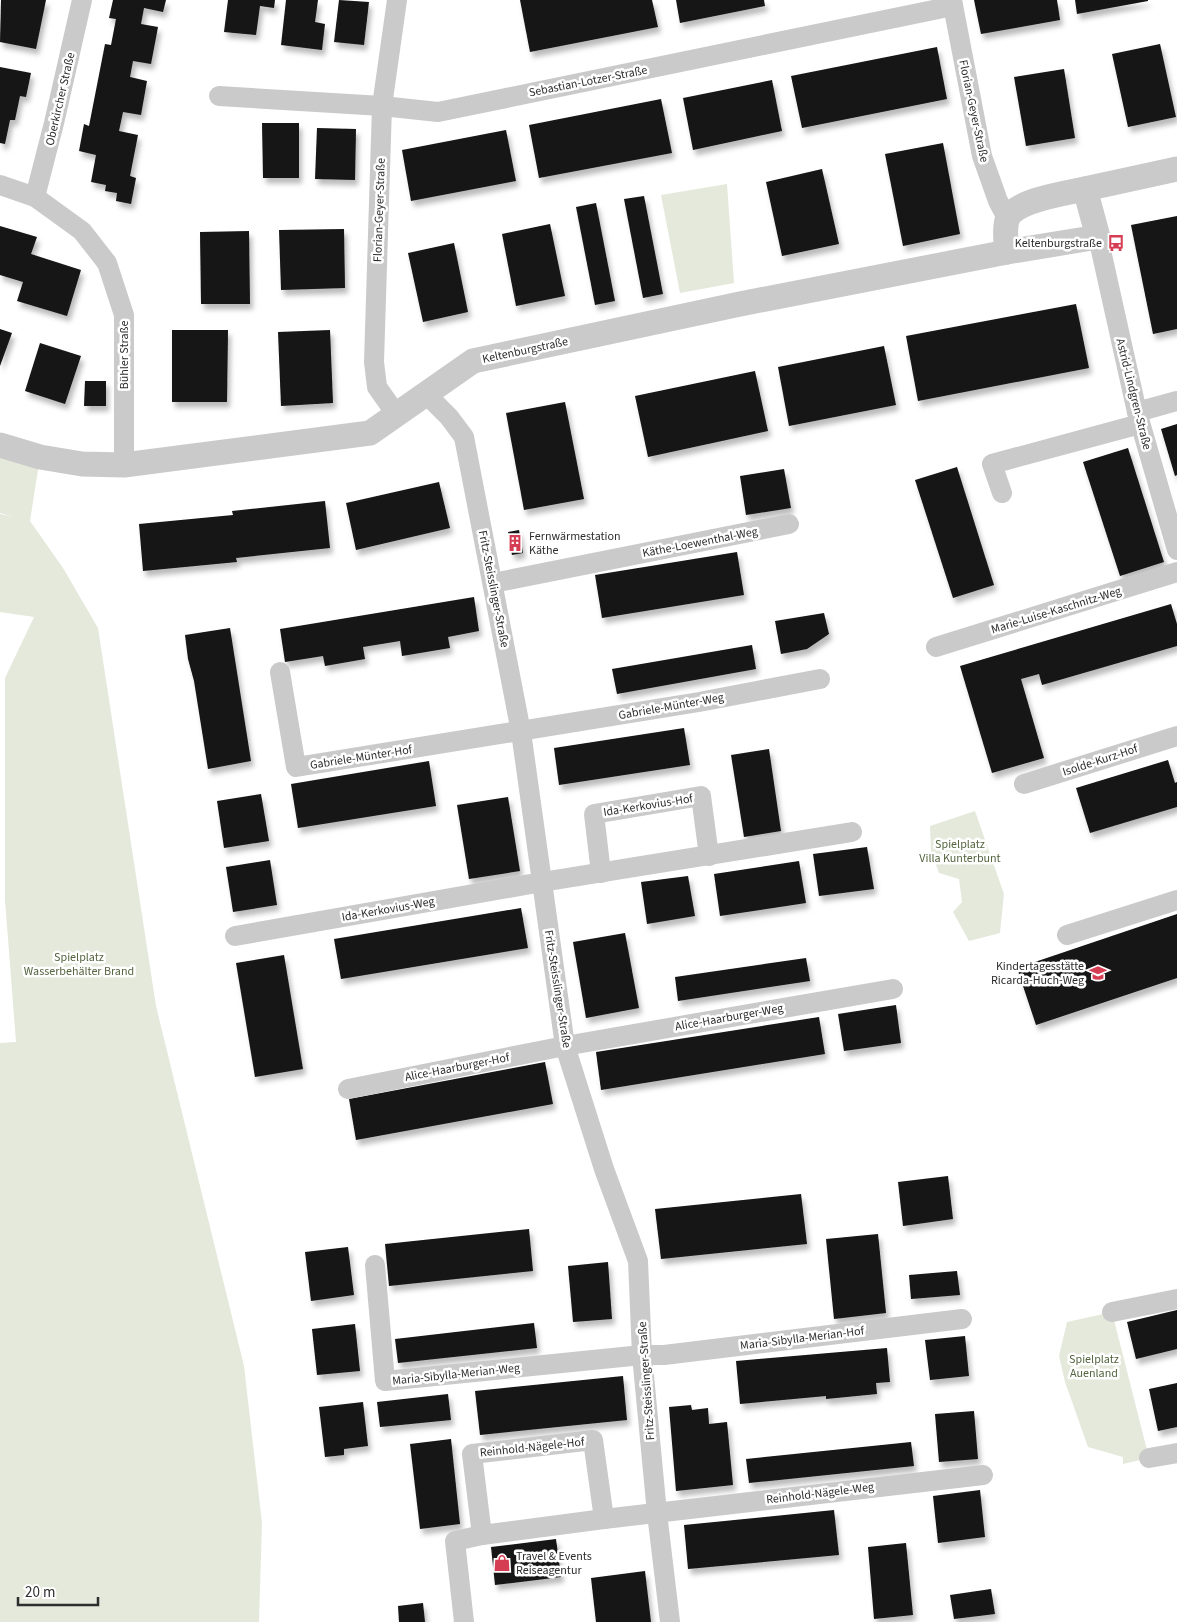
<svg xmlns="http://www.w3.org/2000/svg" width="1177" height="1622" viewBox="0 0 1177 1622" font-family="'Source Sans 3',sans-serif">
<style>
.green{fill:#e4e9db}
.building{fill:#141414;filter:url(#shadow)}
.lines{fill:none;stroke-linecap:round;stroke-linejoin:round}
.minor{stroke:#cacaca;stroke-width:20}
.tertiary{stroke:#cacaca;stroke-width:25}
.labels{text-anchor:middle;stroke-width:5;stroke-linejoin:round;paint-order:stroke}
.street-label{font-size:12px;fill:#2d2d2d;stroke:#fff}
.poi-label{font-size:12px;fill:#2d2d2d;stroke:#fff;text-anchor:end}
.park-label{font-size:12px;fill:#53643e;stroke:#fff}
</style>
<defs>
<filter id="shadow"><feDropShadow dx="3" dy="5.5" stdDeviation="2.5" flood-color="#0004"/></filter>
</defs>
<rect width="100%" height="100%" fill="#fff"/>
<g class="green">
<path d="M727 184 734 283 680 293 661 195Z"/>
<path d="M0 445 40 457 30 521 63 568 98 628 156 1006 244 1366 262 1523 259 1622H0V1043L16 1042 5 900V678L34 617 0 612V514L13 517 0 513Z"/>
<path d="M975 811 1004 894 1000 933 969 941 953 912 962 902 959 879 939 873 931 851 930 826Z"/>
<path d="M1112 1312 1149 1458 1123 1464V1457L1088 1447 1065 1382 1059 1356 1067 1322Z"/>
</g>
<g class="building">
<path d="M1 0H46L36 49 0 42Z"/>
<path d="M113 0H166L163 12 144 8 141 24 158 27 151 64 133 61 130 77 147 81 141 115 123 112 119 131 138 135 130 176 136 178 131 204 116 201 117 193 105 191 106 185 91 182 96 155 79 151 84 124 89 126 105 44 111 45 116 19 109 18Z"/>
<path d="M228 0H275L274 8 260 6 256 35 224 32Z"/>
<path d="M286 0H318L315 22 325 24 322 50 281 45Z"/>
<path d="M339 0 369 2 364 45 334 42Z"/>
<path d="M520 0H652L658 27 530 52Z"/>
<path d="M676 0H764L765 6 680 23Z"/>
<path d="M974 0H1057L1060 20 981 34Z"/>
<path d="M1075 0H1148V1L1077 14Z"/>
<path d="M1160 44 1176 117 1128 127 1112 54Z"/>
<path d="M937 47 947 99 802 128 791 76Z"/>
<path d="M0 67 31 73 26 97 20 96 15 120H10L5 144 0 143Z"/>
<path d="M1064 69 1075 138 1026 146 1014 77Z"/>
<path d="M772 80 782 131 693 150 683 98Z"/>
<path d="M661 99 672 153 539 178 529 125Z"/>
<path d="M262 123H299V178H263Z"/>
<path d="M317 128 356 129 355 180 315 179Z"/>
<path d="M506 130 516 181 411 201 402 150Z"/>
<path d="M943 143 960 234 903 246 885 154Z"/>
<path d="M822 169 839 244 782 256 766 182Z"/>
<path d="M644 196 663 294 643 298 624 199Z"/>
<path d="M596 203 615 301 595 305 576 207Z"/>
<path d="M1177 216V329L1153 334 1131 225Z"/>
<path d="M550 224 565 296 516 306 502 234Z"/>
<path d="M0 226 37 237 31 254 81 270 67 316 17 301 23 282 0 275Z"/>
<path d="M344 229 345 288 281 290 279 230Z"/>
<path d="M249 231 250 304H201L200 232Z"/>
<path d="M454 243 468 312 423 322 408 253Z"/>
<path d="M1076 304 1089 368 918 401 906 336Z"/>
<path d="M0 329 12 333 0 366Z"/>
<path d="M172 330H228L227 402H172Z"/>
<path d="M330 330 333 403 281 406 278 332Z"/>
<path d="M40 343 81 356 65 404 25 391Z"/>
<path d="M884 346 896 405 789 426 778 367Z"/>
<path d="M755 371 768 431 648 457 635 396Z"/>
<path d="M85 381H106V406H84Z"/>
<path d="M565 402 584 499 524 510 506 413Z"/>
<path d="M1177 424V475L1175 476 1161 429Z"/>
<path d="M1128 448 1164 562 1120 576 1083 462Z"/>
<path d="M957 467 994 585 953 598 915 480Z"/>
<path d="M784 469 791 508 746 515 740 476Z"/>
<path d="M439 482 450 528 356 550 346 503Z"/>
<path d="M325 501 330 548 236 558 237 562 143 571 139 524 233 515 232 511Z"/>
<path d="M519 530 523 553 512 555 508 532Z"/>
<path d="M737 552 744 595 602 618 595 575Z"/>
<path d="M474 597 479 631 448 637 450 648 402 656 400 641 363 647 365 659 325 666 323 656 285 662 280 629Z"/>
<path d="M1171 604 1177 624V646L1042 685 1039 674 1021 679 1044 758 992 773 960 666Z"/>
<path d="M824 613 829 634 807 649 781 654 775 621Z"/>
<path d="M230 628 251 761 208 769 194 681 188 659 185 635Z"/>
<path d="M752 645 756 669 617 694 612 669Z"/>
<path d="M684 728 690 765 559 785 554 748Z"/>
<path d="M769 749 781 831 744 837 731 755Z"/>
<path d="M1168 760 1175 783 1177 782V807L1090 833 1076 788Z"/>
<path d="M429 761 436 806 298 828 291 784Z"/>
<path d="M261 794 269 841 224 848 217 801Z"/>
<path d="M508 797 520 871 469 879 457 805Z"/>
<path d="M867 847 874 889 819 896 813 854Z"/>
<path d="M270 860 277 905 233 912 226 867Z"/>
<path d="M799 861 806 903 720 916 714 874Z"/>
<path d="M688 876 695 916 647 924 641 882Z"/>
<path d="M521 908 528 948 341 979 334 939Z"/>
<path d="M1177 914V978L1036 1025 1017 968Z"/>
<path d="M625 933 639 1008 586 1018 573 942Z"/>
<path d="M284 955 303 1069 255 1077 236 963Z"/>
<path d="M806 958 810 981 678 1001 675 977Z"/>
<path d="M896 1005 901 1043 844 1051 838 1014Z"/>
<path d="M819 1017 825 1054 601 1090 596 1052Z"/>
<path d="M545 1062 553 1104 356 1140 349 1099Z"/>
<path d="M948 1176 953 1219 903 1226 898 1182Z"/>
<path d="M801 1194 807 1244 661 1259 655 1209Z"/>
<path d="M529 1229 533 1271 389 1286 385 1244Z"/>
<path d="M878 1234 886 1313 834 1319 826 1239Z"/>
<path d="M348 1247 354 1295 311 1301 305 1252Z"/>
<path d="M608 1262 612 1319 573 1322 568 1266Z"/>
<path d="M957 1271 960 1295 911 1299 909 1275Z"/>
<path d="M1177 1310V1349L1136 1359 1127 1322Z"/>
<path d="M534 1323 537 1348 398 1363 395 1339Z"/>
<path d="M355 1324 360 1371 317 1375 312 1329Z"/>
<path d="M965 1336 969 1376 930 1380 925 1340Z"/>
<path d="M887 1348 890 1382 876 1383 877 1394 826 1399V1396L740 1404 736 1361Z"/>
<path d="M623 1376 627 1420 480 1435 475 1391Z"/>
<path d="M1177 1383V1427L1158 1431 1149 1389Z"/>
<path d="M448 1394 451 1420 380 1427 377 1402Z"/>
<path d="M363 1402 368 1446 344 1449V1455L325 1457 319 1407Z"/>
<path d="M691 1405 692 1410 708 1408 709 1424 727 1422 733 1485 676 1491 669 1407Z"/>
<path d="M974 1411 978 1459 939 1462 935 1414Z"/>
<path d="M451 1439 460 1524 420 1529 410 1444Z"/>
<path d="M911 1442 914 1466 749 1483 746 1459Z"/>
<path d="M980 1490 985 1537 938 1543 933 1496Z"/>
<path d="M834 1510 839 1555 688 1569 684 1525Z"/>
<path d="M556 1539 561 1577 495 1585 491 1547Z"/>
<path d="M906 1543 913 1615 874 1619 868 1547Z"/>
<path d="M645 1571 651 1622H596L591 1578Z"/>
<path d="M991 1589 995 1614 954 1619 950 1595Z"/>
<path d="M423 1603 425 1622H399L398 1606Z"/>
</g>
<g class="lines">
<g class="minor">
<path d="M952 0 982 156 998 201 1007 218"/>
<path d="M219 96 382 106 438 112 953 6"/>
<path d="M0 185 35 197 82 231 107 263 124 315V465"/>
<path d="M35 197 54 123 82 0"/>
<path d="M1098 237 1137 412 1177 550"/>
<path d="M426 394 449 417 464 437 521 732 565 1046 604 1169 638 1261 642 1355 657 1513 670 1622"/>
<path d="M1137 412 1177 401"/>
<path d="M396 414 377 387 374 362 382 106 397 0"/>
<path d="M1002 493 992 464 1140 424"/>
<path d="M493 583 789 524"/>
<path d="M936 647 1177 572"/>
<path d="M280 672 296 767 699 702 820 679"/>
<path d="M1024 784 1177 736"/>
<path d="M601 873 594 814 701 796 709 856"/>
<path d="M1067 935 1177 900"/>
<path d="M235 936 542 882 852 832"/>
<path d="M348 1089 565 1046 893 989"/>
<path d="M375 1265 385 1381 642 1355H664L962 1319"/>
<path d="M1112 1312 1177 1299"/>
<path d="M1149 1458 1177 1453"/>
<path d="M482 1535 472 1454 593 1440 604 1519"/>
<path d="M464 1622 455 1541 482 1535 604 1519 983 1475"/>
</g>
<g class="tertiary">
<path d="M1007 252C1006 241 1004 231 1007 220 1014 200 1067 193 1085 189"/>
<path d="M0 445 40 457 82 464 124 465 370 433 473 361 740 304 1007 252 1098 237 1085 189 1177 169"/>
</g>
</g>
<defs>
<g id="bus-bare" transform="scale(1.35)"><path d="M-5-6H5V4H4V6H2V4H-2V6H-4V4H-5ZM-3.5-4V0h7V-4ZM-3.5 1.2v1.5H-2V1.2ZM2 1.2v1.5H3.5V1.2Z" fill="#d53d53" stroke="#fff" stroke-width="2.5" paint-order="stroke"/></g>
<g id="building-bare" transform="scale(1.35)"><path d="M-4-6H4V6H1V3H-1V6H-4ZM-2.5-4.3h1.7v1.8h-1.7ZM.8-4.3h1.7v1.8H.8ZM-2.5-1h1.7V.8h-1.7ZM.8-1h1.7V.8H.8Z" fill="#d53d53" stroke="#fff" stroke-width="2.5" paint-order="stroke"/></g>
<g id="school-bare" transform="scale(1.35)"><path d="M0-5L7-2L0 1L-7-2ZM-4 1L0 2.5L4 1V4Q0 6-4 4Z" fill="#d53d53" stroke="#fff" stroke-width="2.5" paint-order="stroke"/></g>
<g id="shop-bare" transform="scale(1.35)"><path d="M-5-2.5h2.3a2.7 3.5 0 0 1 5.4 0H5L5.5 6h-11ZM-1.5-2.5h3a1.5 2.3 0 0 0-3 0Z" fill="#d53d53" stroke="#fff" stroke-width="2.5" paint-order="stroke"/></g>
</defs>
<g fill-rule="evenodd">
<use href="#bus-bare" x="1116" y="243"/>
<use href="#building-bare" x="515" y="543"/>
<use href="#school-bare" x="1098" y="973"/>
<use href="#shop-bare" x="502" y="1563"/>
</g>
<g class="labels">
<g class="street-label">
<text transform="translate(588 81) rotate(-11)" y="4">Sebastian-Lotzer-Straße</text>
<text transform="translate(60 99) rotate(-77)" y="4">Oberkircher Straße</text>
<text transform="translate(974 111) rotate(78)" y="4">Florian-Geyer-Straße</text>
<text transform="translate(379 210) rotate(-88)" y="4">Florian-Geyer-Straße</text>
<text transform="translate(525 350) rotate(-12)" y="4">Keltenburgstraße</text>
<text transform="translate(124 355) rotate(-90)" y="4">Bühler Straße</text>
<text transform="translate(1134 394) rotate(76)" y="4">Astrid-Lindgren-Straße</text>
<text transform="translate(700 542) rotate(-11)" y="4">Käthe-Loewenthal-Weg</text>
<text transform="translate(494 589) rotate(79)" y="4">Fritz-Steisslinger-Straße</text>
<text transform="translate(1056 610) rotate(-17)" y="4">Marie-Luise-Kaschnitz-Weg</text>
<text transform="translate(671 706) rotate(-10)" y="4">Gabriele-Münter-Weg</text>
<text transform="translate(361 757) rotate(-9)" y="4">Gabriele-Münter-Hof</text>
<text transform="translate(1100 760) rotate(-18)" y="4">Isolde-Kurz-Hof</text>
<text transform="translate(648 805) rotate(-9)" y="4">Ida-Kerkovius-Hof</text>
<text transform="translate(388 909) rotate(-10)" y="4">Ida-Kerkovius-Weg</text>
<text transform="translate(558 989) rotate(81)" y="4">Fritz-Steisslinger-Straße</text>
<text transform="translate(729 1017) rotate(-10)" y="4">Alice-Haarburger-Weg</text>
<text transform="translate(457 1067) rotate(-11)" y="4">Alice-Haarburger-Hof</text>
<text transform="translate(802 1338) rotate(-7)" y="4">Maria-Sibylla-Merian-Hof</text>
<text transform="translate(456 1374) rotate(-6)" y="4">Maria-Sibylla-Merian-Weg</text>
<text transform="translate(646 1381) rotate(-94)" y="4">Fritz-Steisslinger-Straße</text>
<text transform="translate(532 1447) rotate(-6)" y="4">Reinhold-Nägele-Hof</text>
<text transform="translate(820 1493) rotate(-7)" y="4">Reinhold-Nägele-Weg</text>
</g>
<g class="poi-label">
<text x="1102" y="247">Keltenburgstraße</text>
<text x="529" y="540" text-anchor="start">Fernwärmestation<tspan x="529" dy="14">Käthe</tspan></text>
<text x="1084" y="970">Kindertagesstätte<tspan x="1084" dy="14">Ricarda-Huch-Weg</tspan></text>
<text x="516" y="1560" text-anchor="start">Travel &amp; Events<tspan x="516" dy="14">Reiseagentur</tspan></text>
</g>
<g class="park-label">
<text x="960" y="848">Spielplatz<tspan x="960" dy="14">Villa Kunterbunt</tspan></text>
<text x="79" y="961">Spielplatz<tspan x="79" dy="14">Wasserbehälter Brand</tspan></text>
<text x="1094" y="1363">Spielplatz<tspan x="1094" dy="14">Auenland</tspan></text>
</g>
</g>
<path d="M18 1597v8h80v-8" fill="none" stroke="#2d2d2d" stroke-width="2.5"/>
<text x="25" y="1597" font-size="15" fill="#2d2d2d" stroke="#ffffff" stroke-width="4" paint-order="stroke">20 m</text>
</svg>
